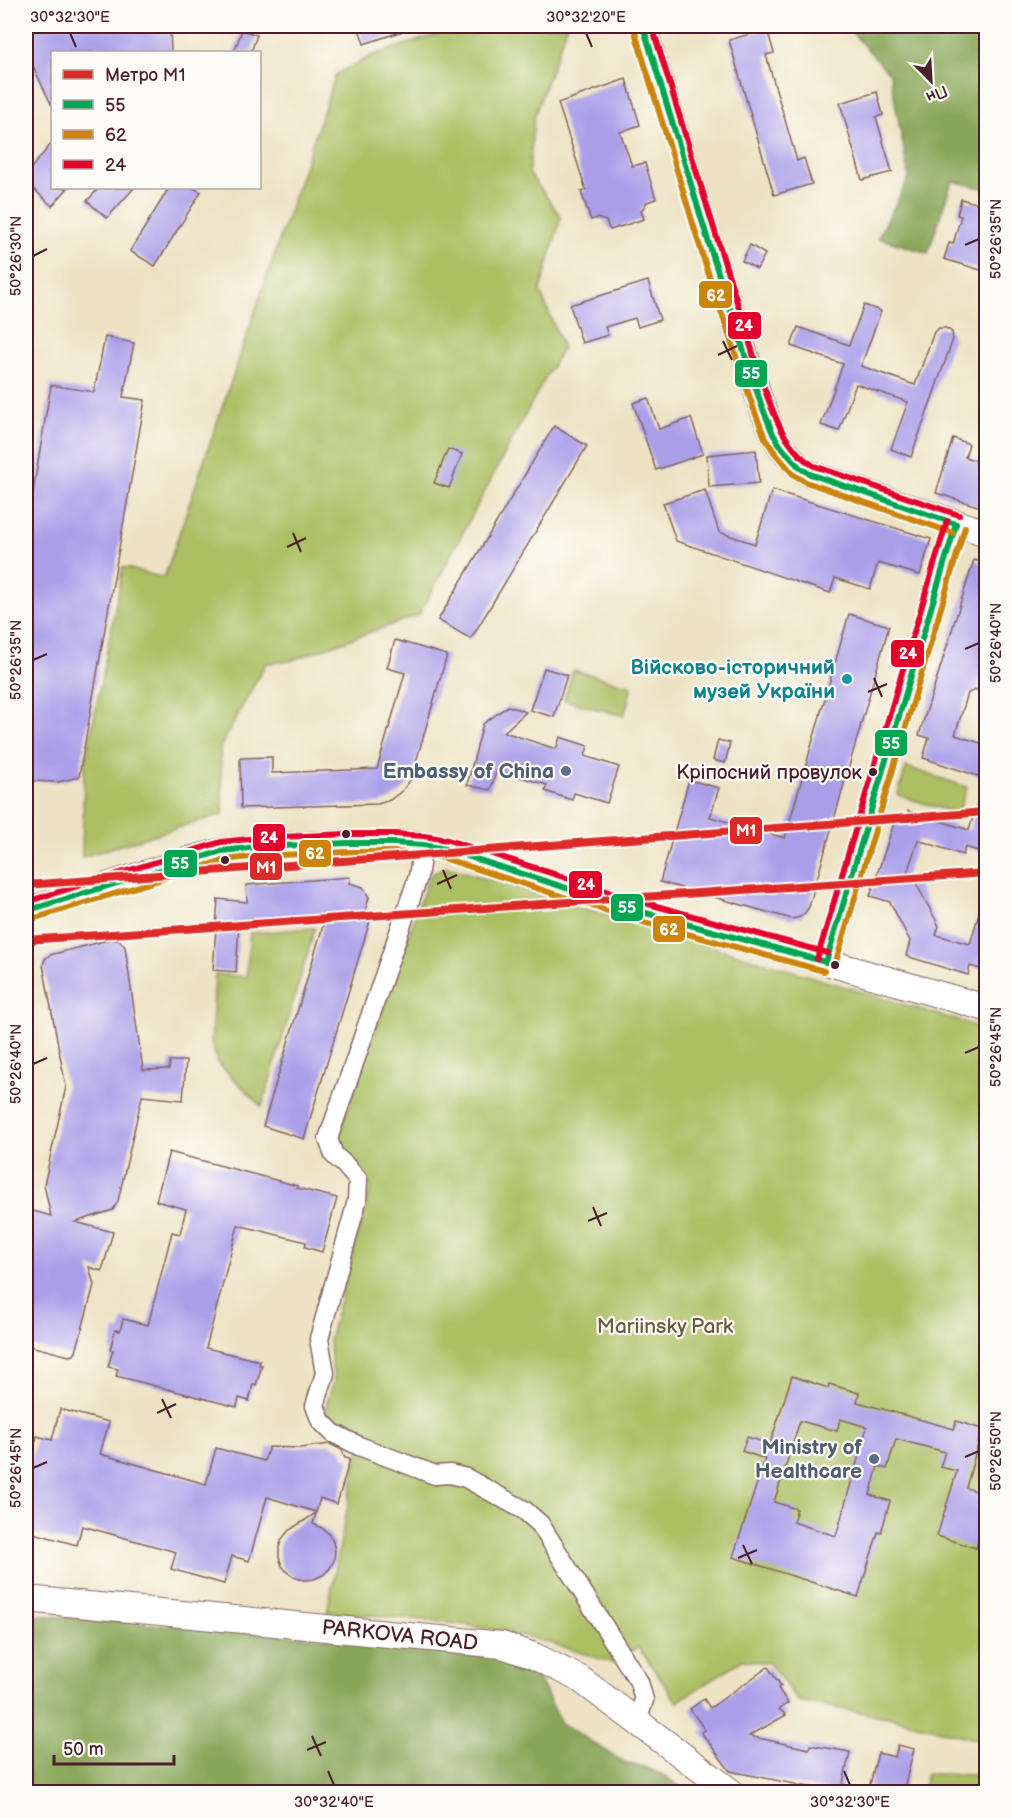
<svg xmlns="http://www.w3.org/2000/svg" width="1012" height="1818" viewBox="0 0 1012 1818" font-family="'Balsamiq Sans',sans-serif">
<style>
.green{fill:#acbf63;stroke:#7b6f47;stroke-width:1.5}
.forest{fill:#89a659;stroke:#6a6242;stroke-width:1.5}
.building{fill:#aa9ee9;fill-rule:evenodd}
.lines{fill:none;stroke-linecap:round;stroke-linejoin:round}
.street-casing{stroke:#836461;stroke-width:21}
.secondary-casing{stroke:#836461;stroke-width:28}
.street{stroke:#fff;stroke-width:18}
.secondary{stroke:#fff;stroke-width:26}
.bus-1-casing{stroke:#fdfcf7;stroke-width:10}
.bus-2-casing{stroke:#fdfcf7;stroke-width:10}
.bus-3-casing{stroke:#fdfcf7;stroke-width:10}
.bus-1{stroke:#00a651;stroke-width:6}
.bus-2{stroke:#cc840b;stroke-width:6}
.bus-3{stroke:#e4002b;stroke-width:6}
.metro-1-casing{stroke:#fdfcf7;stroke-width:12}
.metro-1{stroke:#dd2a26;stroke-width:8}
.ticks{fill:none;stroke:#4a1f2b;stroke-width:2}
.culture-dot{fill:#0f9aa8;stroke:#fdfcf7;stroke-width:2}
.service-dot{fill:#5c6f8a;stroke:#fdfcf7;stroke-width:2}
.bus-dot{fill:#4a1f2b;stroke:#fdfcf7;stroke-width:2}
.labels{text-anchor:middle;stroke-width:4.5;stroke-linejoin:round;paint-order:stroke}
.bus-label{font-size:20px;fill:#4a1f2b;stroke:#fdfcf7;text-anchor:end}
.culture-label{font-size:21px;font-weight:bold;fill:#0d838f;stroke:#fdfcf7;text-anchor:end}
.service-label{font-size:21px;font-weight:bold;fill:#4e5e75;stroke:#fdfcf7;text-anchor:end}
.park-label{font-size:21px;fill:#6c573f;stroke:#fdfcf7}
.street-label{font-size:21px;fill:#4a1f2b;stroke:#fdfcf7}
.line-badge{stroke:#fdfcf7;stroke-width:2}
.badge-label{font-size:16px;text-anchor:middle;font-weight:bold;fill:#fff}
.neatline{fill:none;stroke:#4a1f2b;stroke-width:2}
.ticks-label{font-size:15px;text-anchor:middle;fill:#4a1f2b}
</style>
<rect width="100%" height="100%" fill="#fdfcf7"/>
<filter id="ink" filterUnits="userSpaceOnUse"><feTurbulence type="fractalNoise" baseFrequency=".0167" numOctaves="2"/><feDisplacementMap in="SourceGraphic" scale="12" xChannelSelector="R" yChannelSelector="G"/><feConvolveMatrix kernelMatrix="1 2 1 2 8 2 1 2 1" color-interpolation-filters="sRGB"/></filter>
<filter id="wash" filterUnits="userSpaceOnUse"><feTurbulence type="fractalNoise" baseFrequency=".008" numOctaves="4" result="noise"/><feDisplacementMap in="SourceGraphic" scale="24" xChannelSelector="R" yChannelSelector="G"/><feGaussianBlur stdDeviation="1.35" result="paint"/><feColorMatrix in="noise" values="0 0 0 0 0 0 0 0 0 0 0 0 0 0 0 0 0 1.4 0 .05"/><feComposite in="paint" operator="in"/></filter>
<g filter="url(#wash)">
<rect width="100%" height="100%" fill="#ede3c4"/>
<g class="green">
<path d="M463 26H567L534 117 529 173 561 217 540 291 563 347 538 391 419 615 289 661 266 663 220 748 223 814 82 857 84 771 123 567 164 578 336 74 371 56Z"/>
<path d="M573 670 632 686 624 716 564 700Z"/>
<path d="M906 767 967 787 958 814 898 795Z"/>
<path d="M443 868H451L986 1029V1742L898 1719 798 1701 769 1663 742 1660 677 1702 638 1647 612 1663C584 1654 556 1644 528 1637 463 1621 394 1617 327 1612L361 1439 332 1423 325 1410 334 1380 329 1340 371 1188 366 1172 342 1147 339 1134 426 885 431 875Z"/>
<path d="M315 928 262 1107 217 1062 211 1042 215 974 246 977 250 933Z"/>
<path d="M926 1774 986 1775V1792H923Z"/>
</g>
<g class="forest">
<path d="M846 26H986V189L952 181 928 253 878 238 909 178 890 74Z"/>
<path d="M26 1614 442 1648 512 1660 534 1668 561 1723 627 1764 641 1766 663 1775 688 1792H26Z"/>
</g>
<g id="blocks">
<g class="building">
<path d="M29 26H170L171 52H52V106L30 60Z"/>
<path d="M358 26H411L412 28 364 44Z"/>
<path d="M767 29 774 53 766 55 797 161 804 158 812 184 774 195 729 40Z"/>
<path d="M242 30 257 35 251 52H234Z"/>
<path d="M626 79 640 125 620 132 632 166 645 163 656 199 647 202 641 211 644 219 610 230 606 221 597 218 591 220 581 192 586 190 558 103Z"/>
<path d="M877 92 883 115 876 117 892 172 862 180 840 103Z"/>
<path d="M52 143V188H68L52 206 26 182V174Z"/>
<path d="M99 188H134L107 218 87 201Z"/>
<path d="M169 188H194L201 192 155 266 130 251Z"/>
<path d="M961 199 987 206V272L944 259 949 243 953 244 961 216 957 215Z"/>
<path d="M750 245 765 254 757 269 742 261Z"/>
<path d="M648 281 660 320 638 327 635 318 605 327 608 335 582 343 570 305Z"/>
<path d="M864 305 881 311 861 366 915 385 934 332 939 328H946L952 332 953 339 911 457 891 449 908 402 856 384 839 431 821 425 843 364 791 346 798 327 849 345Z"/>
<path d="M105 337 134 343 123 397 145 400 79 777 58 782 31 781 26 780V533L51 385 94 392Z"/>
<path d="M648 398 659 429 691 418 703 454 656 470 633 403Z"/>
<path d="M554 426 587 446 471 639 438 620Z"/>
<path d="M953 438 969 444 965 457 987 464V509L936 493Z"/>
<path d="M448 449 462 454 449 488 434 483Z"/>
<path d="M756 450 759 483 709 487 707 455Z"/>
<path d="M705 490 719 532 755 544 772 490 931 539 920 575 878 563 870 589 835 578 830 593 676 541 663 503Z"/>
<path d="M974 560 987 564V664L978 689 968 693 955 735 987 745V779L923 758 929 738 919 735Z"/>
<path d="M849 614 889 626 809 907 805 913 800 917 792 919 660 882 689 780 719 788 710 817 785 838Z"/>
<path d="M395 640 447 655 411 779 403 790 390 800 378 804 241 808 240 758 272 757V773L377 769 405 673 387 668Z"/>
<path d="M544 668 567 675 554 717 530 710Z"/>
<path d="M508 706 526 712 504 732 556 749 560 737 588 746 585 756 619 767 607 803 574 793 572 800 545 791 547 785 497 770 490 790 467 785 483 724Z"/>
<path d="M718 740 730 743 725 763 713 760Z"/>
<path d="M984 783 987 784V854L965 847 963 855 918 840 905 879 916 883 939 926 936 935 970 944 983 900 987 901V971L970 966 968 975 906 956 910 941 890 902 870 896 895 820 904 823 908 811 969 830Z"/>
<path d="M350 877 349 883 363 887 369 897 365 912 372 914 304 1139 263 1126 325 919 239 924 236 972 213 970 218 899 247 902 246 885Z"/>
<path d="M112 939 120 941 125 947 143 1070 169 1069 170 1061H186L183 1100 142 1096 118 1201 113 1210 75 1222 113 1232 102 1271 89 1267 94 1285 76 1352 74 1355 69 1356 26 1345V1209L51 1216 44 1185 66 1087 43 965 45 959 50 955Z"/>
<path d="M169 1152 298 1186 297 1188 337 1198 322 1252 305 1247 306 1242 238 1225 206 1348 260 1361 259 1365H262L256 1385 253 1384 249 1401 239 1398 237 1407 116 1376 118 1369 108 1367 113 1350H110L115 1330 120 1331 123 1319 148 1325 172 1232 180 1234 186 1209 156 1201Z"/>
<path d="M792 1376 828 1388 829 1384 859 1393 857 1402 954 1429 956 1421 982 1429 966 1488 987 1494V1542L979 1539 976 1548 937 1536 957 1471 940 1467 945 1452 896 1439 887 1469 878 1466 870 1495 890 1501 881 1533 878 1532 858 1597 733 1557 765 1459 742 1451 747 1437 770 1444ZM840 1419 867 1427 836 1536 793 1522 797 1509 774 1502 800 1421 837 1431Z"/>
<path d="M60 1409 109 1422 100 1454 206 1484 216 1448 264 1461 269 1447 300 1448 330 1444 342 1450 345 1458 350 1459 337 1504 320 1498 316 1512 267 1497 249 1561 232 1556 224 1584 171 1569 176 1552 82 1526 77 1545 26 1531V1478L37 1436 52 1440Z"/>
<path d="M316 1513 313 1524 322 1528 329 1534 333 1542 335 1551 334 1560 330 1568 323 1575 314 1579 305 1580 296 1578 288 1573 282 1566 279 1557V1547L282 1539 288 1531Z"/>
<path d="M768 1667 781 1686 778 1688 788 1703 779 1709 786 1715 749 1736 809 1749 810 1745 850 1752 841 1792H834L730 1771 701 1732 705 1730 690 1709 704 1699 710 1708Z"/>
<path d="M898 1745 914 1749 903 1792H868L878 1753 895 1757Z"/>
</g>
</g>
</g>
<g filter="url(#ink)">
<use href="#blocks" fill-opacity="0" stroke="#836461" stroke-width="1.5"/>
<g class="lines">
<g class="street-casing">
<path id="street" d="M423 845 418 877 328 1139 334 1155 345 1165 358 1180 357 1201 319 1339 325 1373 315 1406 321 1421 333 1433 359 1446 435 1475 450 1474 466 1478 524 1510 540 1524 639 1682 644 1700 637 1722"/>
</g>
<g class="secondary-casing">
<g id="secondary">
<path d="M643 26 713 257 761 404 773 434 782 448 800 468 810 474 986 533"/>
<path d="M26 911 189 860 222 851 258 847 348 843H394L423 845 445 849 635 910 826 962 986 1008"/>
<path d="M826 962 956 524"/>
<path d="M26 1599 502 1645 534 1656 580 1679 731 1792"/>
</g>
</g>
<use href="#street" class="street"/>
<use href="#secondary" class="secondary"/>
<g class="bus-1-casing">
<g id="bus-1">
<path d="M643 26 713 257 761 404 773 434 782 448 800 468 810 474 956 524"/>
<path d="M26 911 222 851 258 847 348 843H394L423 845 445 849 635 910 826 962"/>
<path d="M826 962 956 524"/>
</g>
</g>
<g class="bus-2-casing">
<g id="bus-2">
<path d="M634 29 704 260 753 407 765 438 775 453 794 475 806 482 953 533"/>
<path d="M29 920 224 860 259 856 348 852H394L422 854 443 858 632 919 824 971"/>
<path d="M835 965 965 527"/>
</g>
</g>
<g class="bus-3-casing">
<g id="bus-3">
<path d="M652 26C681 120 709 215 739 308 752 348 763 392 781 429 788 443 800 458 814 466L959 515"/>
<path d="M26 902 221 842 258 838 348 834H395L424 836 448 840 638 901 828 953"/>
<path d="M817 959 947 521"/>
</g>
</g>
<use href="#bus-1" class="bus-1"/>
<use href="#bus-2" class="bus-2"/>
<use href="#bus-3" class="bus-3"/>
<g class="metro-1-casing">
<g id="metro-1">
<path d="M26 885 986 812"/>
<path d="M26 940 986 873"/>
</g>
</g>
<use href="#metro-1" class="metro-1"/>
</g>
</g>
<path class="ticks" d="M70 33 76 47M586 33 592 47M965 245 979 239M33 256 47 249M723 341 732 360M718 355 737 346M293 533 301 552M287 547 306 538M965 649 979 643M33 660 47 654M874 678 882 697M868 692 887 684M443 870 451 889M437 884 457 875M965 1053 979 1047M33 1064 47 1058M593 1207 601 1226M588 1221 607 1213M162 1399 171 1418M157 1413 176 1404M965 1457 979 1451M33 1468 47 1462M743 1545 752 1564M738 1558 757 1550M312 1736 321 1756M307 1750 326 1742M328 1771 334 1785M844 1771 850 1785"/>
<circle class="culture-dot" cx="847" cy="679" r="6"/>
<g class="service-dot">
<circle cx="566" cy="771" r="6"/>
<circle cx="874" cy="1459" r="6"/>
</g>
<g class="bus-dot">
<circle cx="873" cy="772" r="5"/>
<circle cx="346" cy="834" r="5"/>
<circle cx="225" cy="860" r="5"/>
<circle cx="835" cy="965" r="5"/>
</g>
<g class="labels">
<g class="bus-label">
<text x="862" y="779">Кріпосний провулок</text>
</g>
<g class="culture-label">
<text x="835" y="674">Війсково-історичний<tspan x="835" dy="24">музей України</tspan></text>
</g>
<g class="service-label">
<text x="554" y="778">Embassy of China</text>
<text x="862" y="1454">Ministry of<tspan x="862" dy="24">Healthcare</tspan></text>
</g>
<g class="park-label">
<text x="665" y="1333">Mariinsky Park</text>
</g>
<g class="street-label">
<text transform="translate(400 1635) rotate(6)" y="7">PARKOVA ROAD</text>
</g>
</g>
<g class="line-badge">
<rect x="698" y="280" width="35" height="29" rx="6" fill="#cc840b"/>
<rect x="727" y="311" width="35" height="29" rx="6" fill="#e4002b"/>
<rect x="734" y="359" width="34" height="29" rx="6" fill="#00a651"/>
<rect x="890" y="639" width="35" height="29" rx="6" fill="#e4002b"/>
<rect x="874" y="729" width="34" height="28" rx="6" fill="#00a651"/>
<rect x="729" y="816" width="34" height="29" rx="6" fill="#dd2a26"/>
<rect x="252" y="823" width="34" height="29" rx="6" fill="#e4002b"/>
<rect x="298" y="839" width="34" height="29" rx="6" fill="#cc840b"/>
<rect x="163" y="849" width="35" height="29" rx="6" fill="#00a651"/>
<rect x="249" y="852" width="34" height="29" rx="6" fill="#dd2a26"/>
<rect x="568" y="870" width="35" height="29" rx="6" fill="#e4002b"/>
<rect x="610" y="893" width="34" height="29" rx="6" fill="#00a651"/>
<rect x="652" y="915" width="34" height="28" rx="6" fill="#cc840b"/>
</g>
<g class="badge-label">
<text x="716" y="301">62</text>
<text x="744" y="331">24</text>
<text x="751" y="379">55</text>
<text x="908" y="659">24</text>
<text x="891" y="749">55</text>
<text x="746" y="836">M1</text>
<text x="269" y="843">24</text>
<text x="315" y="859">62</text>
<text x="180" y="869">55</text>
<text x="266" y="873">M1</text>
<text x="586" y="890">24</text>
<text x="627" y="913">55</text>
<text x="669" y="935">62</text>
</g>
<rect width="1012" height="1818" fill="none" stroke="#fdfcf7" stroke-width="66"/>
<rect x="51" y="51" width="210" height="138" fill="#fdfcf7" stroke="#b5a4a5" stroke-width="1.5"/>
<rect x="63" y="70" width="30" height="9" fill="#dd2a26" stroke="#b5a4a5" stroke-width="1.5"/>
<text x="105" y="81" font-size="18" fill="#4a1f2b">Метро M1</text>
<rect x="63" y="100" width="30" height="9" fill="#00a651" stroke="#b5a4a5" stroke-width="1.5"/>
<text x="105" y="111" font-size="18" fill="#4a1f2b">55</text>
<rect x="63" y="130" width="30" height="9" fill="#cc840b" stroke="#b5a4a5" stroke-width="1.5"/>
<text x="105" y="141" font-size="18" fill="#4a1f2b">62</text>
<rect x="63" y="160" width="30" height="9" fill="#e4002b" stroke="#b5a4a5" stroke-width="1.5"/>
<text x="105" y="171" font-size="18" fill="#4a1f2b">24</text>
<g transform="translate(931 81) rotate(156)" stroke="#fdfcf7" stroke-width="4.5" paint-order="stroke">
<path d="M0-4.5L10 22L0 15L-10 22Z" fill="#4a1f2b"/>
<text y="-9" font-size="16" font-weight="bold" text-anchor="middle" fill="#4a1f2b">Пн</text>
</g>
<path d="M54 1755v9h120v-9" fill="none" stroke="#4a1f2b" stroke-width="3"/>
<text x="63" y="1755" font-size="18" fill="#4a1f2b" stroke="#fdfcf7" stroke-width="4.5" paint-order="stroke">50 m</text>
<rect x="33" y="33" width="946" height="1752" class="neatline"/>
<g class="ticks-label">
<text x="70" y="22">30°32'30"E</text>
<text x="586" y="22">30°32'20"E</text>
<text transform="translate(996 239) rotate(-90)" y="5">50°26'35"N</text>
<text transform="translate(16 256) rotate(-90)" y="5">50°26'30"N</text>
<text transform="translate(996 643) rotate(-90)" y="5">50°26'40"N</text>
<text transform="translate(16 660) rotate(-90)" y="5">50°26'35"N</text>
<text transform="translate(996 1047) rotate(-90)" y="5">50°26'45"N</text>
<text transform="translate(16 1064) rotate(-90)" y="5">50°26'40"N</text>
<text transform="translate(996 1451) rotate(-90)" y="5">50°26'50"N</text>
<text transform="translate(16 1468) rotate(-90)" y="5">50°26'45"N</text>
<text x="334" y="1807">30°32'40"E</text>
<text x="850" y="1807">30°32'30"E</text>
</g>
</svg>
